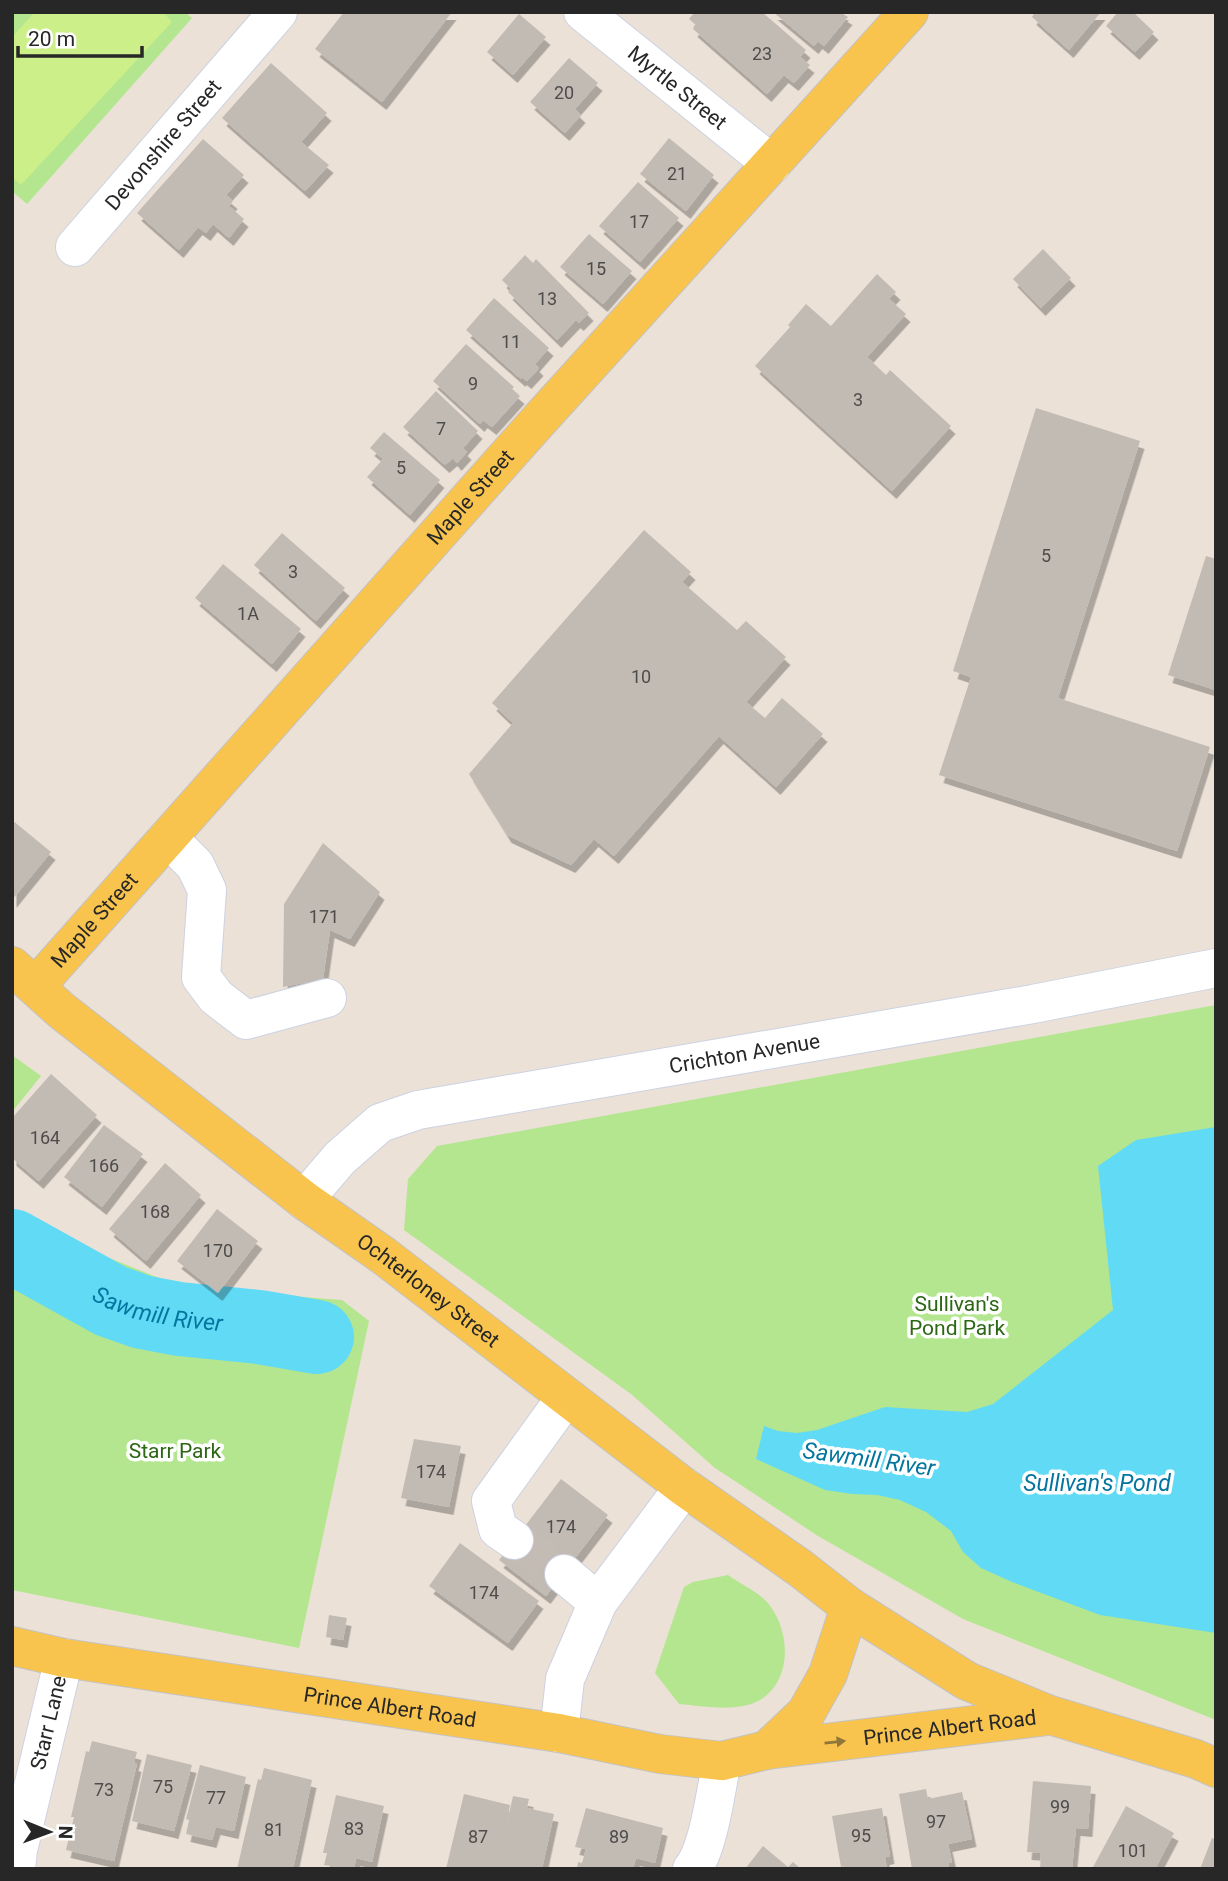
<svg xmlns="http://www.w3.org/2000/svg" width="1228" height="1881" viewBox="0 0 1228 1881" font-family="Roboto,sans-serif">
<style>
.green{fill:#b4e68f}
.pitch{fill:#ccef89}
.water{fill:#61daf6}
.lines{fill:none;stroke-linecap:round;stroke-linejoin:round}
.river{stroke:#61daf6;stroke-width:74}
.building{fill:#c2bbb4;filter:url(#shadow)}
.minor-tunnel{stroke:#c4bcb4;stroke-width:38;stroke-dasharray:38 19;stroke-linecap:butt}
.minor-casing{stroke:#ccd2e2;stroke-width:40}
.major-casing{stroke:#c3c3c3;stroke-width:40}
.minor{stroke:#fff;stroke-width:38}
.major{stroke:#f9c44e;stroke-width:38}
.oneway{fill:#90763a}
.labels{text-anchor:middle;stroke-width:7;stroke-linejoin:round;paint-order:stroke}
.number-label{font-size:18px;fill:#4e4c4a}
.street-label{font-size:21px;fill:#272727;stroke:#fff}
.park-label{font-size:21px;fill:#2c6714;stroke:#fff}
.water-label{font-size:23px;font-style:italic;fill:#04759e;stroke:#fff}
</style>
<defs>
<filter id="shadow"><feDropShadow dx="4.5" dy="8" stdDeviation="0" flood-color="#0004"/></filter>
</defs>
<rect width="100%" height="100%" fill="#ebe1d7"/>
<g class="green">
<path d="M12 12H185L192 18 27 204 12 191Z"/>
<path d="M1216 1005V1720L963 1619 818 1536 715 1468 631 1394 404 1230 408 1179 437 1146Z"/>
<path d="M12 1055 41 1076 12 1112Z"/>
<path d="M12 1219 184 1288 342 1300 369 1321 299 1648 12 1590Z"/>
<path d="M728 1575C739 1583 754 1590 764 1599 790 1624 795 1679 760 1700 737 1713 704 1706 679 1704L655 1673 684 1587 693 1582Z"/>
</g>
<path class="pitch" d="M35 12H163L172 22 21 185 12 177V37Z"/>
<path class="water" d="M1216 1127V1633L1100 1615 1012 1582 981 1568 963 1552 951 1531 926 1512 900 1500 877 1495 852 1494 825 1490 756 1459 764 1426 778 1431 797 1433 817 1430 885 1407 967 1412 993 1404 1113 1310 1098 1166 1136 1140Z"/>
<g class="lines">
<path class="river" id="s1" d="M12 1246 111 1301 142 1312 179 1319 259 1327 317 1337"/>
</g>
<g class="building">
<path d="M344 12H452L382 102 315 49Z"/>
<path d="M695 12H762L806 50 800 57 810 65 794 83 784 75 767 94 693 29 696 25 689 19Z"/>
<path d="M773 12H844L843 14 848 17 824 46 818 41 814 46Z"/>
<path d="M1035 12H1101L1069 50 1032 17Z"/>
<path d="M1118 12H1133L1154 32 1135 52 1106 26Z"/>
<path d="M519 14 546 37 513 75 487 52Z"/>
<path d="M569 58 598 83 575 109 581 115 565 133 530 102Z"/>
<path d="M271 63 327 113 301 142 329 165 305 191 222 118Z"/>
<path d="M669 138 714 175 686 211 640 174Z"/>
<path d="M203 139 244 175 226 195 233 201 229 206 244 219 229 238 213 224 206 233 198 227 179 250 137 213Z"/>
<path d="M638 182 679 218 640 262 599 226Z"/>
<path d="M589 234 632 271 603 304 560 267Z"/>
<path d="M1043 249 1071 278 1041 308 1013 279Z"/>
<path d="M525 255 533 263 536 259 589 313 579 323 576 320 557 340 508 292 511 289 502 280Z"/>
<path d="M877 274 896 292 889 299 906 314 867 357 886 375 890 370 951 426 892 491 755 366 790 327 788 325 806 304 831 326Z"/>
<path d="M494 298 549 348 535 364 539 368 527 381 522 377 521 379 466 330Z"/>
<path d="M466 344 514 387 512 389 520 396 492 427 483 420 480 424 433 381Z"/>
<path d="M436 391 478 431 463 448 467 452 457 463 453 458 445 465 403 427Z"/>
<path d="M1036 408 1140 441 1058 698 1210 747 1177 851 939 775 971 677 953 671Z"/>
<path d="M384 432 440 480 410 515 367 477 383 459 370 448Z"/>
<path d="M644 530 691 572 682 582 737 630 746 621 786 657 746 702 765 718 782 698 823 734 776 787 719 736 614 856 594 839 571 865 507 835 469 774 513 723 492 703Z"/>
<path d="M282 533 345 588 316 621 254 565Z"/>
<path d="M1206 556 1216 559V690L1168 675Z"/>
<path d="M223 564 301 629 272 664 195 598Z"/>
<path d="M12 820 51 852 12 900Z"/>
<path d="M323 843 380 892 350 939 330 930 323 979 283 987 284 904Z"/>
<path d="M51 1074 97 1115 39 1181 12 1158V1118Z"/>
<path d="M104 1125 143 1154 102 1207 64 1177Z"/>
<path d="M165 1163 201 1195 146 1261 109 1229Z"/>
<path d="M217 1209 258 1241 218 1293 177 1261Z"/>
<path d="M414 1439 461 1446 449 1507 401 1498Z"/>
<path d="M561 1479 608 1515 546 1596 499 1560Z"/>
<path d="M460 1543 539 1601 508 1643 429 1586Z"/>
<path d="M329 1615 347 1618 343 1640 326 1637Z"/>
<path d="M92 1741 137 1752 134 1763 137 1764 114 1861 66 1850 74 1817H71L86 1751 89 1752Z"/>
<path d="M147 1754 192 1765 174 1831 132 1821Z"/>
<path d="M200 1765 246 1777 234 1831 216 1827 212 1840 186 1834 189 1820 186 1819Z"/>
<path d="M264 1768 312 1780 293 1869H237L258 1779 261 1780Z"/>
<path d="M1033 1781 1091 1786 1088 1829 1076 1828 1072 1869H1040L1041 1853 1027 1852Z"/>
<path d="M926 1789 928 1799 962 1792 972 1839 948 1844 952 1862 948 1863 949 1869H912L899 1794Z"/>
<path d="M464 1794 510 1805 505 1832 513 1796 529 1799 527 1808 554 1814 542 1869H446Z"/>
<path d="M336 1795 384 1806 372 1862 356 1858 354 1869 324 1865 327 1853H323Z"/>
<path d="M1126 1806 1174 1833 1155 1869H1092Z"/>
<path d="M586 1808 663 1828 655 1863 636 1858 633 1869H577L578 1862 582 1863 586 1849 575 1847Z"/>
<path d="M882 1808 890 1856 885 1857 887 1869H847L846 1866 841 1867 832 1816Z"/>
<path d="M1212 1838 1216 1839V1869H1200Z"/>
<path d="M763 1846 788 1867 793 1862 801 1869H745Z"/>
</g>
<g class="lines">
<path class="minor-tunnel" d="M514 1540 564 1574"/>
<g class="minor-casing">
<g id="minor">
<path id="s2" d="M583 12 772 164"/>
<path id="s3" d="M75 247 278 12"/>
<path d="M168 838 195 865 207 890 201 977 216 997 246 1020 327 998"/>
<path id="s4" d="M304 1200 340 1158 380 1123 418 1110 1033 1004 1216 968"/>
<path d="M514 1540 498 1529 491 1501 566 1397"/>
<path d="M564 1574 598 1602"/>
<path d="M559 1733 565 1679 598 1602 684 1487"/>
<path id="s5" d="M16 1869 18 1850 64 1658"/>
<path d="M692 1869C709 1849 716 1788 722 1761"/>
</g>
</g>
<g class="major-casing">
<g id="major">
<path id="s6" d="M12 966 62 1011 304 1200 384 1256 684 1487 800 1568 850 1607 967 1681 1050 1715 1196 1759 1216 1768"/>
<path id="s7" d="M36 986 532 428 909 12"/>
<path id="s8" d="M12 1646 64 1658 559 1733 660 1754 722 1761 767 1750 1048 1716"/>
<path d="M767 1750 806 1713 828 1674 850 1607"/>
</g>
</g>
<use href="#minor" class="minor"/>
<use href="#major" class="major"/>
</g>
<defs><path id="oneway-solid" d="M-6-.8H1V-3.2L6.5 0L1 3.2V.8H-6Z" transform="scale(1.75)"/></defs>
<use class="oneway" href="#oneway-solid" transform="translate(835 1742) rotate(-6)"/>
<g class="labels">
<g class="number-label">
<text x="762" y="60">23</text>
<text x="564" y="99">20</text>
<text x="677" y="180">21</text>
<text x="639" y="228">17</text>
<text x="596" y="275">15</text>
<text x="547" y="305">13</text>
<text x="511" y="348">11</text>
<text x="473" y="390">9</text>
<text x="858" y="406">3</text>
<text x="441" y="435">7</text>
<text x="401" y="474">5</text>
<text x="1046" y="562">5</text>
<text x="293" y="578">3</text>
<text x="248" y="620">1A</text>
<text x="641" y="683">10</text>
<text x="324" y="923">171</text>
<text x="45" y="1144">164</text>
<text x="104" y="1172">166</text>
<text x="155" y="1218">168</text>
<text x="218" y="1257">170</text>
<text x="431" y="1478">174</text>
<text x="561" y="1533">174</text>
<text x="484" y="1599">174</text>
<text x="163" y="1793">75</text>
<text x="104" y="1796">73</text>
<text x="216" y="1804">77</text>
<text x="1060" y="1813">99</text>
<text x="936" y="1828">97</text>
<text x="354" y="1835">83</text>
<text x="274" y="1836">81</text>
<text x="861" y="1842">95</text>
<text x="478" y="1843">87</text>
<text x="619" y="1843">89</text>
<text x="1133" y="1857">101</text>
</g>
<g class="street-label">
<text dy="7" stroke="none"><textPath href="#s2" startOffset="121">Myrtle Street</textPath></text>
<text dy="7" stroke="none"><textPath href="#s3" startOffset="135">Devonshire Street</textPath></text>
<text dy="7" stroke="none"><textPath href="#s7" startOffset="654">Maple Street</textPath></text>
<text dy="7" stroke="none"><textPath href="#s7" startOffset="88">Maple Street</textPath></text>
<text dy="7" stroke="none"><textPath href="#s4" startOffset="480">Crichton Avenue</textPath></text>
<text dy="7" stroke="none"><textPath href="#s6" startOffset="528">Ochterloney Street</textPath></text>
<text dy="7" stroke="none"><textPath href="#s8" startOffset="383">Prince Albert Road</textPath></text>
<text dy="7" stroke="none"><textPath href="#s5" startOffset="150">Starr Lane</textPath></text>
<text dy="7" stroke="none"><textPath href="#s8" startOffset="950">Prince Albert Road</textPath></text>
</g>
<g class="park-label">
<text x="957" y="1311">Sullivan's<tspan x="957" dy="24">Pond Park</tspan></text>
<text x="175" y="1458">Starr Park</text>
</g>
<g class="water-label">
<text dy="8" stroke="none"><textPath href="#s1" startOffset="161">Sawmill River</textPath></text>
<text transform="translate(869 1459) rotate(8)" y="8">Sawmill River</text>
<text x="1097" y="1491">Sullivan's Pond</text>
</g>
</g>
<rect width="1228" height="1881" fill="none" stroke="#272727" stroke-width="28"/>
<g transform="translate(49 1832) rotate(91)" stroke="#ffffff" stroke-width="5" paint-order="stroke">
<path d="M0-5L12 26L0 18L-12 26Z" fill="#272727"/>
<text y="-10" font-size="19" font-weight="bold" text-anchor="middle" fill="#272727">N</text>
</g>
<path d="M18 46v10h124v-10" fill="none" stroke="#272727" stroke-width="3.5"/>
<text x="28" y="46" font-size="21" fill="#272727" stroke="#ffffff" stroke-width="5" paint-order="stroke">20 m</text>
</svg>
